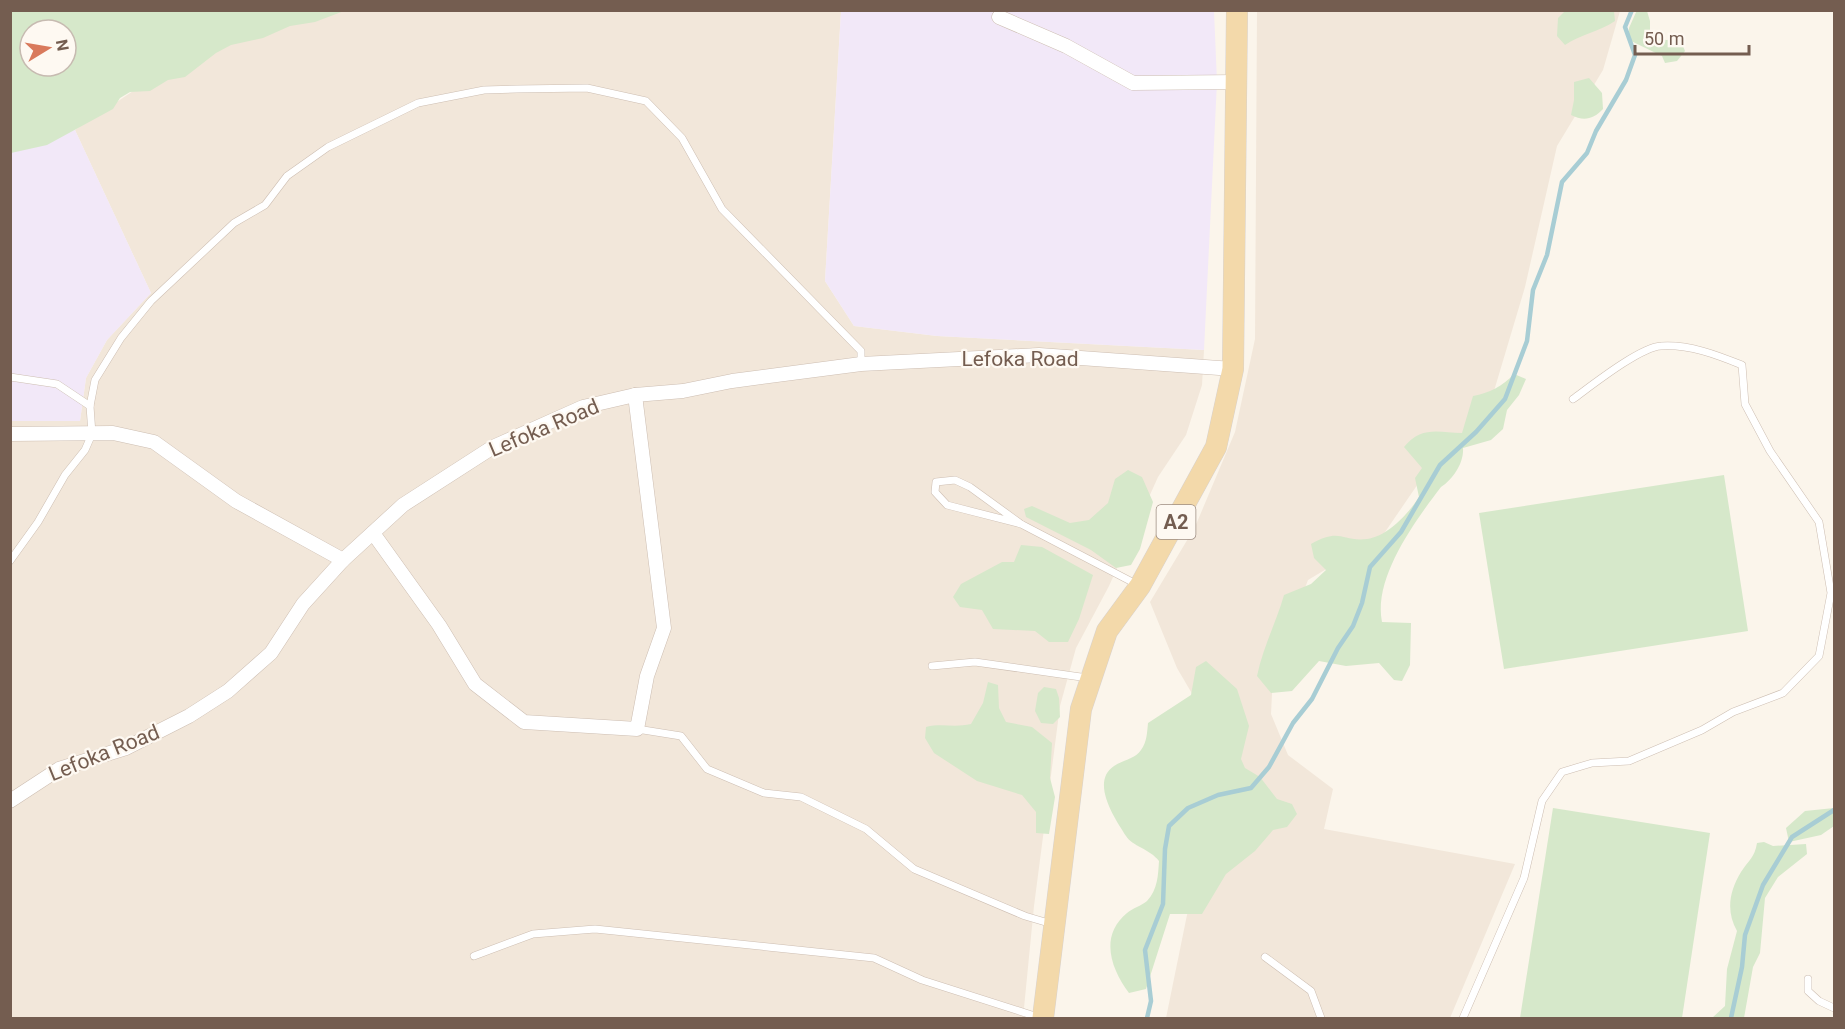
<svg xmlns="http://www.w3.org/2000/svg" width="1845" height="1029" viewBox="0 0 1845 1029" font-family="Roboto,sans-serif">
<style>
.residential{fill:#f2e7da}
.education{fill:#f2e8f8}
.green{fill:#d6e8ca;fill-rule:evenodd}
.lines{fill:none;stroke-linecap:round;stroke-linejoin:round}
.stream{stroke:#a8cdd4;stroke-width:4.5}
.service-casing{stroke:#cdbeb2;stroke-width:8}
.minor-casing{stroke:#cdbeb2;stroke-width:15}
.primary-casing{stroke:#d8d2ce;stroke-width:22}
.service{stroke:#fff;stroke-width:7}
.minor{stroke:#fff;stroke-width:14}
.primary{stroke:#f3d9aa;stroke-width:21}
.labels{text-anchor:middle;stroke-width:4.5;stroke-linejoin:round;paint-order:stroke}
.shield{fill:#fef9f2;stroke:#9d8c81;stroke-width:1.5}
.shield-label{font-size:20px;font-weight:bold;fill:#745d50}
.street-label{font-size:21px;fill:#745d50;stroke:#fef9f2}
</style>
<rect width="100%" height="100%" fill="#fbf5eb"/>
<g class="residential">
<path d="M300 11H841L825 281 854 326 937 336 1204 350 1202 385 1186 435 1158 477 1109 586 1076 648 1060 706 1034 906 1023 1018H11V421H80L86 378 107 340 151 293 75 130 160 73Z"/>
<path d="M1257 11H1620L1603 70 1557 146 1525 287 1491 401 1422 478 1383 535 1308 580 1273 673 1271 714 1288 755 1333 789 1324 829 1515 864 1450 1018H1166L1209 807 1211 726 1177 668 1150 602 1195 527 1235 432 1255 339Z"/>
</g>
<g class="education">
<path d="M841 11H1214L1217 82 1204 350 937 336 854 326 825 281Z"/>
<path d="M75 130 151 293 107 340 86 378 80 421H11V146Z"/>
</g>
<g class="green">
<path d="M1637 10 1647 11 1650 21V34L1666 40 1680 39 1685 51 1677 61 1665 63 1662 56 1629 40V28Z"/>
<path d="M10 11 11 10 344 11 315 22 290 26 263 38 231 45 216 53 185 77 168 80 150 91 130 92 120 98 113 109 47 145 11 153ZM30 30H66V66H30Z"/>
<path d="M1565 11H1614L1615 21C1599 32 1581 34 1565 45L1557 36 1558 18Z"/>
<path d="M1589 78 1602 93 1603 109C1593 120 1583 121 1571 115L1574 100V82Z"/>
<path d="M1514 374 1526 379 1519 395 1507 410 1503 429 1491 440 1463 448C1464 463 1453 479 1441 487 1415 521 1373 578 1382 622L1411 623 1410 665 1402 681 1394 680 1379 663 1346 666 1319 661 1292 691 1271 693 1257 676C1263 647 1276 623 1284 595L1311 584 1326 570 1314 558 1311 544C1341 527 1341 542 1367 539 1388 536 1408 514 1419 497L1415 478 1422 468 1404 447C1421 426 1437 432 1462 433L1473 396C1489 393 1503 386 1514 374Z"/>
<path d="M1128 470 1142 477 1153 502 1140 549 1131 565 1116 568 1091 550 1026 517 1024 509 1032 506 1070 523 1089 520 1108 503 1115 479Z"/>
<path d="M1724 475 1748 631 1504 669 1479 513Z"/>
<path d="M1021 545 1042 547 1093 575 1079 619 1068 642H1049L1035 631 993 629 982 610 960 607 953 597 961 584 1002 562H1014Z"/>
<path d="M1206 661 1237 689 1249 726 1241 759 1245 768 1260 777 1277 799 1292 804 1297 814 1287 827 1273 830 1255 851 1226 874 1202 914H1170L1146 989 1129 993C1111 969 1099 936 1127 913 1133 908 1141 906 1147 901 1158 889 1158 875 1159 861 1150 849 1132 846 1126 836 1115 819 1090 782 1114 766 1123 760 1135 759 1141 750 1147 742 1147 733 1148 723L1191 695 1196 667Z"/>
<path d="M988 682 998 685 999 708 1006 722 1032 727 1052 743 1050 778 1055 797 1049 834 1036 833V812L1022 795 977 781 934 753 925 738 926 727C942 723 954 728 971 724L983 703Z"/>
<path d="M1044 687 1056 689 1059 698 1060 717 1053 724 1041 723 1035 711 1038 693Z"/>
<path d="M1553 808 1710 833 1682 1018H1520Z"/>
<path d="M1834 808V826L1821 835 1789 842 1786 828 1805 811Z"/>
<path d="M1764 842 1773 846 1806 844 1807 854 1778 877 1765 898 1760 953 1753 967 1744 1018H1712L1725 1006 1727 969 1737 931C1726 911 1729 892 1741 872 1748 861 1755 857 1757 843Z"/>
</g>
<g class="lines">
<g class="stream">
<path d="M1147 1018 1151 1001 1145 950 1163 904 1165 849 1169 826 1188 808 1218 795 1251 788 1269 767 1293 723 1312 699 1338 648 1353 626 1362 603 1370 567 1401 532 1440 465 1476 432 1505 399 1527 341 1533 290 1547 255 1562 182 1587 153 1596 131 1626 80 1635 55 1625 27 1632 10"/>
<path d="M1731 1018 1742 967 1745 935 1763 885 1792 837 1834 810"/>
</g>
<g class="service-casing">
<g id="service">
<path d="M10 377 57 384 90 406"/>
<path d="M1021 524 947 505 935 492 936 482 955 480 970 487 1021 524 1138 585"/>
<path d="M10 561 38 522 65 475 85 450 92 434 90 406 95 380 121 338 151 301 234 223 265 205 287 176 328 147 418 103 484 90 517 89 587 88 646 101 682 138 722 209 861 351V364"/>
<path d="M932 666 975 662 1088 678"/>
<path d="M637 729 681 736 707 769 764 793 801 797 866 829 914 869 1025 916 1052 924"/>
<path d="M474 956 533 934 595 929 874 958 922 980 1041 1018"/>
<path d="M1265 957 1311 991 1321 1018"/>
<path d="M1808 979V991L1819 1001 1834 1008"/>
<path d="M1463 1018 1524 878 1542 801 1562 772 1592 763 1629 761 1702 730 1733 712 1783 693 1819 656 1831 593 1819 522 1770 451 1745 404 1742 365C1717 355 1689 344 1661 346 1640 347 1591 386 1573 399"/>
</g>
</g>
<g class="minor-casing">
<g id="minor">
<path d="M999 17 1066 46 1133 83 1237 82"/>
<path d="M10 434 113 433 154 442 236 501 343 560"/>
<path d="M373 533 439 625 475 684 524 722 637 729 647 676 664 628 635 395"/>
<path d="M10 801 59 769 126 748 189 716 228 691 271 653 303 604 343 560 403 505 493 447 583 407 635 395 683 391 732 381 861 364 1039 355 1233 369"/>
</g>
</g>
<g class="primary-casing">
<path id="primary" d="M1043 1018 1081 709 1107 631 1140 586 1216 447 1233 369 1237 10"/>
</g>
<use href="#service" class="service"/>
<use href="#minor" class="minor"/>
<use href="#primary" class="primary"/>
</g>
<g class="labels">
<rect class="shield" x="1156.5" y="505" width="39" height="34" rx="4.5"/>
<g class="shield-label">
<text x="1176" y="529">A2</text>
</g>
<g class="street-label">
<text x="1020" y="366">Lefoka Road</text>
<text transform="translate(544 428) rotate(-23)" y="7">Lefoka Road</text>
<text transform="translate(104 753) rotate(-22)" y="7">Lefoka Road</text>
</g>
</g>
<rect width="1845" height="1029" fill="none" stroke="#745d50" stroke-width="24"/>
<g transform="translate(48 48) rotate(79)"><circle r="28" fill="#fef9f2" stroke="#c7bbb1" stroke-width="1.5"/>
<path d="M0-4.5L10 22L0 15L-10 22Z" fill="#d97a5c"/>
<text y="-9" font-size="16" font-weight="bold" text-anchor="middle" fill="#745d50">N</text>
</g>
<path d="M1635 45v9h114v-9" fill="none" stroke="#745d50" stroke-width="3"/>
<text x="1644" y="45" font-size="18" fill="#745d50" stroke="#fef9f2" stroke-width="4.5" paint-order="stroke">50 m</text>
</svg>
